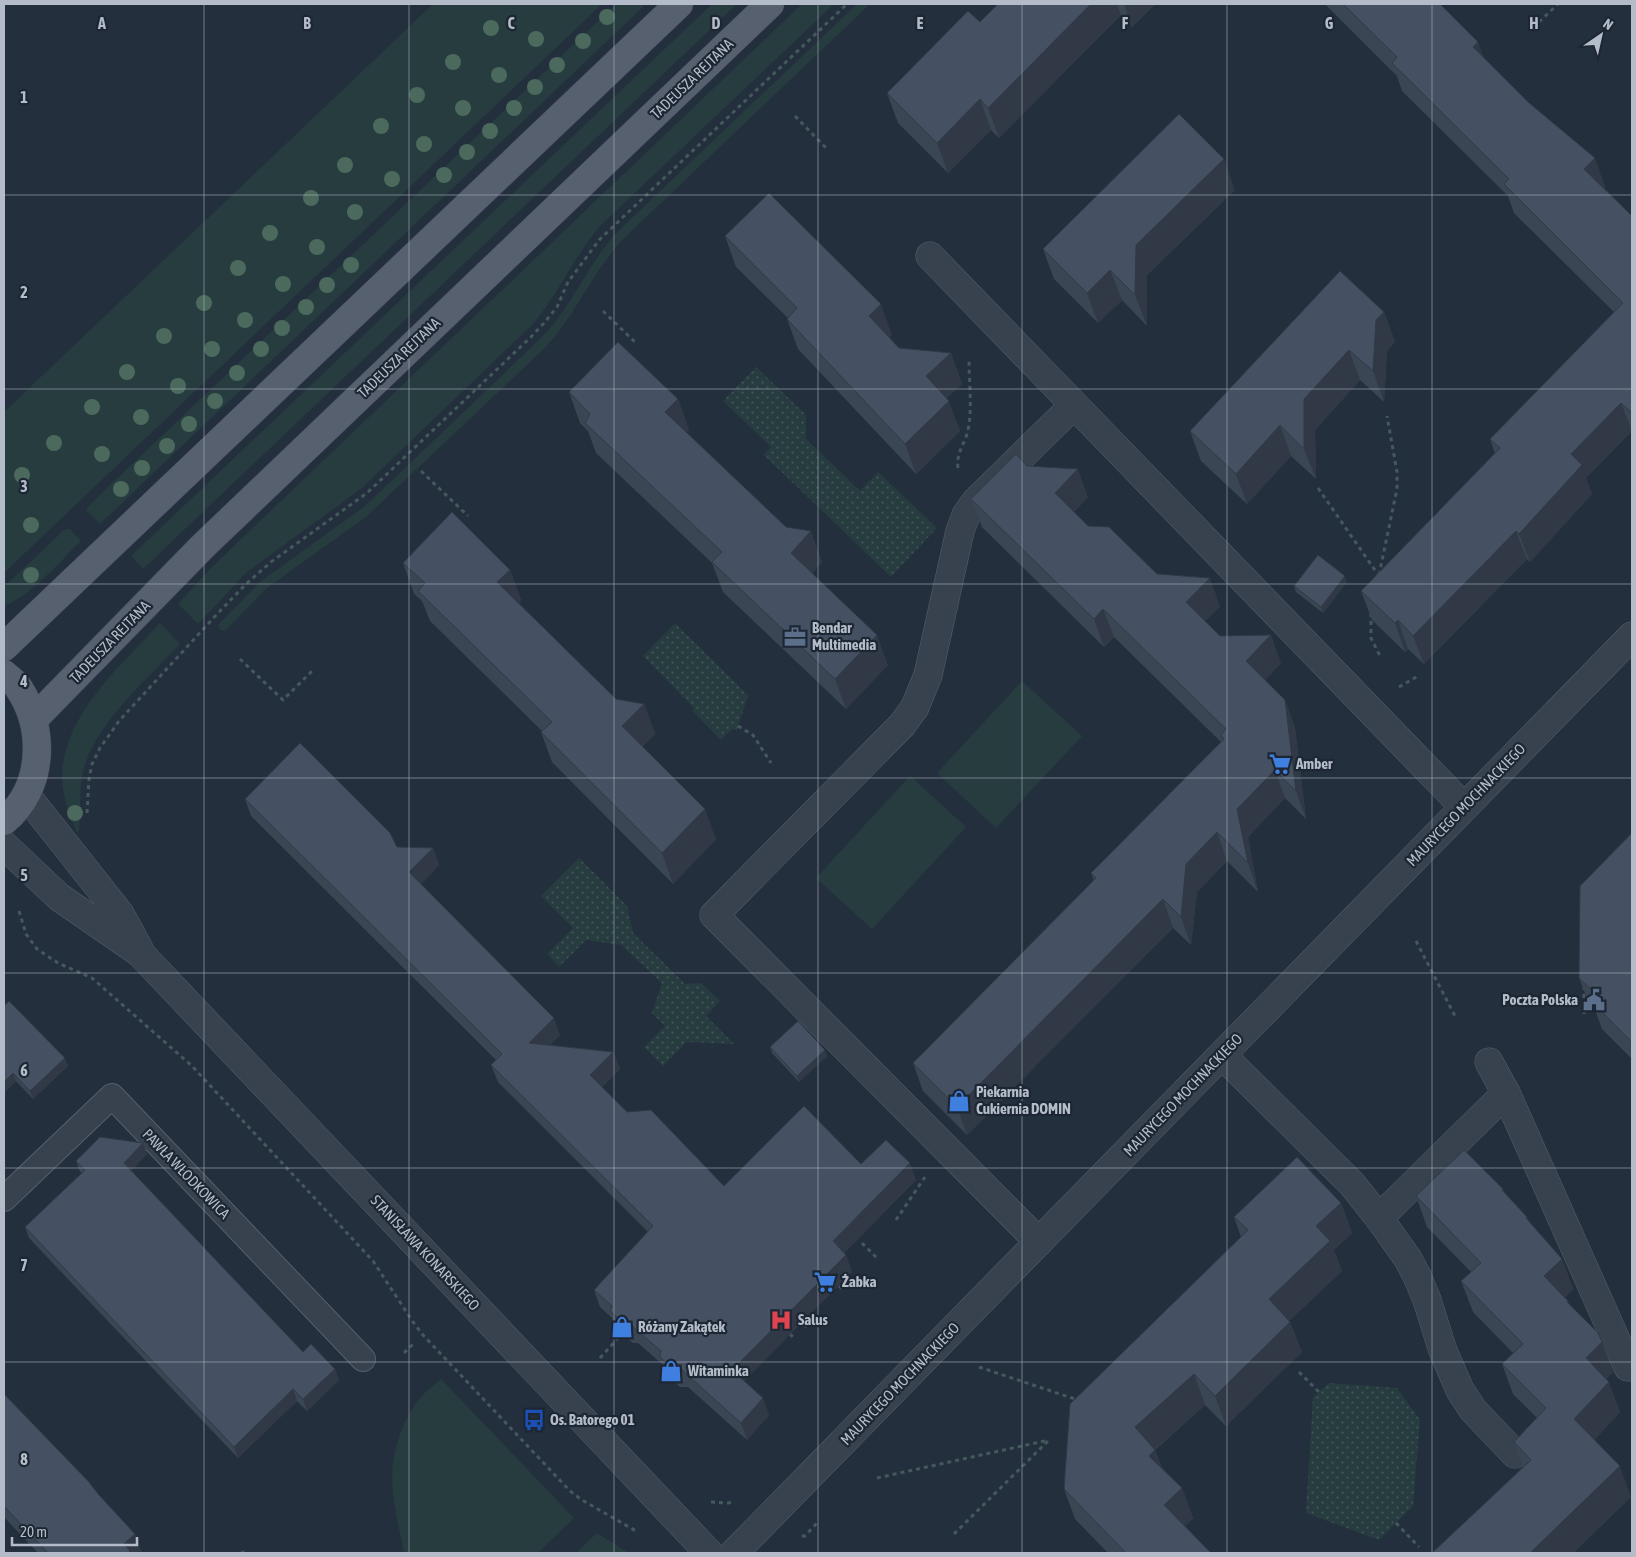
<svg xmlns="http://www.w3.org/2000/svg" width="1636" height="1557" viewBox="0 0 1636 1557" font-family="'Asap Condensed',sans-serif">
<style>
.green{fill:#263c3f}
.park{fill:url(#park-dots)}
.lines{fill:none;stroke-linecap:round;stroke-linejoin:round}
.service-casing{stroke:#565f6c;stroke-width:26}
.minor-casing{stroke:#565f6c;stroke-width:29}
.primary-casing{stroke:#414a57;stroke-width:29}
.path{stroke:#44595c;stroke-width:3;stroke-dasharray:4 4;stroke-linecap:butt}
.service{stroke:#38414e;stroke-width:24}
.minor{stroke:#38414e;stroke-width:28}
.primary{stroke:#56606e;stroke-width:28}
.tree{fill:#4b6a5d}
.wall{fill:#3b4654}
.shaded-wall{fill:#303945}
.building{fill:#455162;stroke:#303945}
.grid{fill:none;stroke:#b4bcc9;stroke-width:1;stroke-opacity:0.55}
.labels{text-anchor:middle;stroke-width:4.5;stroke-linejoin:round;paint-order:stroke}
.street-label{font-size:15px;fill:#b4bcc9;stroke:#1d2633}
.poi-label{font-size:15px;font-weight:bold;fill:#b4bcc9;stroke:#1d2633;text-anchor:start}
.grid-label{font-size:16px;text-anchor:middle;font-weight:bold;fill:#b4bcc9;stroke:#1d2633;stroke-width:4.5;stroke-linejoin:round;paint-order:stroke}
</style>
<defs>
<pattern id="park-dots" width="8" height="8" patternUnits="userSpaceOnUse" patternTransform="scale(1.25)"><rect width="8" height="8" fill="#263c3f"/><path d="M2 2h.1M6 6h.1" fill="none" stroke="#435659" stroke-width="1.8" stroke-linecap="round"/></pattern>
</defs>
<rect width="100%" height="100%" fill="#242f3e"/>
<g class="green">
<path d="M433 4H602L4 573V412Z"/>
<path d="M616 4H646L100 524 87 511V508L109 486Z"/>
<path d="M712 4H737L143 569 131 556Z"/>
<path d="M802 4H834L601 225C574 256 559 294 532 325L362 488 247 572 198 624 178 604 211 568 262 519Z"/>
<path d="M857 4H870L621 241C592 274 575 315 546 347L366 517 267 588 225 631 220 630 218 625 260 582 365 506 540 339C571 308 587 266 616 233Z"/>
<path d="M65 529H70L81 541C59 562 32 595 4 606V587Z"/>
<path d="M160 623 180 644C148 678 93 726 83 772 79 790 81 811 79 830L77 833C70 815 62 796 62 778 63 714 120 667 160 623Z"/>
<path d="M1022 681 1082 736 996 828 937 773Z"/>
<path d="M910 776 966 827 872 929 816 878Z"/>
<path d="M441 1379 574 1518 538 1553H404C400 1533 395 1512 393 1492 389 1463 398 1430 414 1406 421 1395 431 1387 441 1379Z"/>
<path d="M597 1533 629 1553H576Z"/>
</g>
<g class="park">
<path d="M756 367 806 415V439L860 491 878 472 937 528 891 577 764 455 771 447 723 401Z"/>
<path d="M675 623 748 695 737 730 732 729 721 740 692 710 694 708 643 656Z"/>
<path d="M579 858 627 906 633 933 685 984 701 983 720 1001 706 1016 734 1044 687 1042 663 1066 644 1047 665 1026 652 1013 662 983 621 945 586 940 559 967 547 954 573 928 541 896Z"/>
<path d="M1329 1383 1397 1388 1420 1420 1413 1506 1379 1540 1306 1513 1313 1397Z"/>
</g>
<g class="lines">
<g class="service-casing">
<path id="service" d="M4 1199 112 1096 363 1359"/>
</g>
<g class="minor-casing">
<g id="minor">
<path d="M930 256 1464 807"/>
<path d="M26 795 120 914 139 949"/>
<path d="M4 845 59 897 140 953 709 1553"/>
<path d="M1222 1055 1352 1184 1379 1218 1408 1259 1417 1276 1427 1300 1443 1351 1460 1390 1473 1410 1515 1454"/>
<path d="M1489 1062 1506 1093 1628 1367"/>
<path d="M1379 1218 1506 1093"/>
<path d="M1039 1242 714 915 902 725 915 707 928 675 960 531 966 515 976 501 1074 405"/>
<path d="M734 1553 1632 636"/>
</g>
</g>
<g class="primary-casing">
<g id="primary">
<path d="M4 647 679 4"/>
<path d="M4 674C8 678 15 682 18 687 46 728 44 789 4 821"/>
<path d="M34 719 203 546 770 4"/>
</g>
</g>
<g class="path">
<path d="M1539 22 1558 4"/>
<path d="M795 116 828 150"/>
<path d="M603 311 637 344"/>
<path d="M958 468C956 455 963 446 967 434 973 412 969 384 969 360"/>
<path d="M421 471 468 516"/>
<path d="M1318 488 1379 576"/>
<path d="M1379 575 1397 489V472L1387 416"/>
<path d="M1371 613V638L1380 656"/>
<path d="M240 659 283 700 312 671"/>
<path d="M1399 687 1418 676"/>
<path d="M738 726 753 735 771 763"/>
<path d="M87 813 89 779 92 764 100 748 119 721 219 612 246 584 271 562 367 493 531 337 544 323 557 307 568 282 600 239 847 4"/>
<path d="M19 911 26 934 37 949 58 963 92 978 192 1066 373 1261 413 1322 423 1335 570 1491 582 1500 636 1531"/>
<path d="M1416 941 1456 1018"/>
<path d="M1584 1014V987"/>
<path d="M896 1220 925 1177"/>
<path d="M862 1243 878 1259"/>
<path d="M839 1286 844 1290"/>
<path d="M804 1325 807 1327"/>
<path d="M790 1334 795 1339"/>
<path d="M404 1353 415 1342"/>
<path d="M600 1358 619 1337"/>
<path d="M979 1367 1078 1400"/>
<path d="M1299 1372 1319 1392"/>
<path d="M877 1478 1049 1440"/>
<path d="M711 1502 728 1503 732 1502"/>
<path d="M1396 1523 1419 1547"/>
<path d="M954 1534 1049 1440"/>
<path d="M802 1536H805L817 1523"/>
</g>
<use href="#service" class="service"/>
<use href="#minor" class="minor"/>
<use href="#primary" class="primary"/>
</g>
<g class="tree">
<circle cx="607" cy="17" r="8"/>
<circle cx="491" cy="28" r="8"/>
<circle cx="536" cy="39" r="8"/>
<circle cx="583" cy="41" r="8"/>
<circle cx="453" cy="62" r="8"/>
<circle cx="557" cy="65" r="8"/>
<circle cx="499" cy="75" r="8"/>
<circle cx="535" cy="87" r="8"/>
<circle cx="417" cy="95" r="8"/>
<circle cx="463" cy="108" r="8"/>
<circle cx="514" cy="108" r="8"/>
<circle cx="381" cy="126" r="8"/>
<circle cx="490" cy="131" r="8"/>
<circle cx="424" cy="144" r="8"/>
<circle cx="467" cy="152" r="8"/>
<circle cx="345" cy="165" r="8"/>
<circle cx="444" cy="175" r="8"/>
<circle cx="392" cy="179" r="8"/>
<circle cx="311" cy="198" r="8"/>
<circle cx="355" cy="212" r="8"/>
<circle cx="270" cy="233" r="8"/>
<circle cx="317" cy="247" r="8"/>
<circle cx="351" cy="265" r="8"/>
<circle cx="238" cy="268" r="8"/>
<circle cx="283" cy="284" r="8"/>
<circle cx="327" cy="285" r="8"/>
<circle cx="204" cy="303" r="8"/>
<circle cx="306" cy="307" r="8"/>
<circle cx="245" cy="320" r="8"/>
<circle cx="282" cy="328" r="8"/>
<circle cx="164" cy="336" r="8"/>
<circle cx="212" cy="349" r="8"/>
<circle cx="261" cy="349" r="8"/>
<circle cx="127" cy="372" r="8"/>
<circle cx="237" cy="373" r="8"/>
<circle cx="178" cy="386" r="8"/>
<circle cx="215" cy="401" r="8"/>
<circle cx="92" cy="407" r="8"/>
<circle cx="141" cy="417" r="8"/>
<circle cx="189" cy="424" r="8"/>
<circle cx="54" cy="443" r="8"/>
<circle cx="167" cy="446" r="8"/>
<circle cx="102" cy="454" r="8"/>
<circle cx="142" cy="468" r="8"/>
<circle cx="22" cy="475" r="8"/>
<circle cx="121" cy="489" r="8"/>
<circle cx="31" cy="525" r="8"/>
<circle cx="31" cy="575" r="8"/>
<circle cx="75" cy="813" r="8"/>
</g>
<g class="wall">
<path d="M998 4H1155L1132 27 1121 15 999 138 991 130 948 173 898 123 887 93 980 22Z"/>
<path d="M1325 4H1440L1478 42 1483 57 1605 186 1604 188 1632 216V432V431L1586 478 1592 494 1530 562 1527 559 1424 664 1408 649 1405 652 1372 620 1361 591 1495 454 1490 439 1614 312 1514 213 1508 196 1402 91 1397 76Z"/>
<path d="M1235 190 1147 275V326L1122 300 1098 323 1054 279 1043 249Z"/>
<path d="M725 236 892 335 889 337 899 348 951 353 962 384 946 398 960 431 916 474 798 349 787 319 788 318 736 267Z"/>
<path d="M1384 312 1395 342 1387 351 1384 402 1360 380 1315 430 1316 479 1291 456 1247 504 1201 461 1190 431Z"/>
<path d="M569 392 678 399 689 430 686 432 822 562 812 573 888 665 846 709 723 592 712 563 596 453 588 431 580 423Z"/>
<path d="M1027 466 1088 497 1074 512 1088 526 1157 574 1220 606 1205 621 1220 636 1281 663 1265 680 1285 700 1295 728 1306 819 1285 798 1248 837 1258 892 1227 861 1197 892 1191 945 1173 928 967 1135 923 1091 913 1063 1094 881 1091 873 1221 742 1114 637 1104 647 982 527 971 499Z"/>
<path d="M403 563 510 570 521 600 518 603 616 699 644 704 655 734 642 747 716 839 673 884 552 762 541 732 542 731 430 621 422 601 414 594Z"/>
<path d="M1347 582 1323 613 1296 592 1294 586Z"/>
<path d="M245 799 397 847 433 848 439 865 421 884 560 1035 550 1045 613 1052 620 1069 602 1087 627 1112 724 1186 861 1164 916 1180 844 1253 846 1255 852 1272 744 1381 769 1415 747 1440 688 1387H680L666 1374 662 1364 638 1343H633L616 1328 612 1318 600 1307 594 1290 648 1232 498 1082 491 1065 496 1060 251 816Z"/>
<path d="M1632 833V1059L1602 1029 1595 1010 1589 1004 1579 978Z"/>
<path d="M4 1006 68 1066 33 1099 16 1081 4 1093Z"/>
<path d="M770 1047 825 1050 827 1056 799 1082 772 1053Z"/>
<path d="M143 1143 147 1154 131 1171 303 1352 335 1369 339 1380 307 1411 297 1401 238 1458 29 1238 25 1227 82 1173 80 1172 76 1161Z"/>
<path d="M1503 1189 1505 1193 1527 1217 1528 1221 1562 1259 1573 1289 1565 1297 1570 1305 1602 1342 1613 1372 1606 1379 1620 1412 1594 1440 1631 1497 1573 1553H1432L1523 1467 1514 1442 1537 1418 1513 1394 1502 1364 1513 1353 1473 1312 1461 1281 1471 1272 1427 1227 1416 1196Z"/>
<path d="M1341 1203 1352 1233 1334 1250 1342 1271 1289 1321 1290 1322 1302 1352 1226 1426 1205 1405 1155 1450 1162 1468 1182 1488 1193 1518 1185 1526 1211 1553H1108L1075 1519 1064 1489 1241 1237 1234 1217Z"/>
<path d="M4 1394 135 1534 141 1551 139 1553H38L4 1517Z"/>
</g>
<g class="shaded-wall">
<path d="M1091 4H1117L1121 15 999 138 988 108Z"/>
<path d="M1124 4H1155L1132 27Z"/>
<path d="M1478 42 1488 70 1473 47Z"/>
<path d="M980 99 991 130 948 173 937 143Z"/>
<path d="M1595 158 1605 186 1594 197 1584 169Z"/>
<path d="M1224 159 1235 190 1147 275V326L1135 295 1136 245Z"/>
<path d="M1110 270 1122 300 1098 323 1087 293Z"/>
<path d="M881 304 892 335 880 346 869 316Z"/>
<path d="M1384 312 1395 342 1387 351 1384 402 1373 371 1376 320Z"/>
<path d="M1349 350 1360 380 1315 430 1316 479 1304 449V399Z"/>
<path d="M951 353 962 384 937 407 926 376Z"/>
<path d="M678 399 689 430 676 442 665 412Z"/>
<path d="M949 401 960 431 916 474 905 444Z"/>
<path d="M1621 403 1632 431 1586 478 1592 494 1530 562 1519 534 1571 454Z"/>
<path d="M1280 425 1291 456 1247 504 1236 474Z"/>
<path d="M1078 469 1088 497 1065 521 1055 493Z"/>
<path d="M811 531 822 562 802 584 791 553Z"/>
<path d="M1516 531 1527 559 1424 664 1413 636Z"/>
<path d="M510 570 521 600 508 613 497 582Z"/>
<path d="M1345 576 1347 582 1323 613 1321 607Z"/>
<path d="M1210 578 1220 606 1196 630 1186 602Z"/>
<path d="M1103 609 1114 637 1104 647 1094 619Z"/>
<path d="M1398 620 1408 649 1405 652 1395 623Z"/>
<path d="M877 635 888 665 846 709 835 679Z"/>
<path d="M1271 635 1281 663 1257 689 1246 661Z"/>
<path d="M1285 700 1295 728 1306 819 1296 791Z"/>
<path d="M644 704 655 734 633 756 622 726Z"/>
<path d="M1275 770 1285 798 1248 837 1258 892 1248 863 1237 809Z"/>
<path d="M705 809 716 839 673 884 662 853Z"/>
<path d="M1217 832 1227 861 1197 892 1191 945 1181 917 1186 864Z"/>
<path d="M433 848 439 865 416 889 409 872Z"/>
<path d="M1163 899 1173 928 967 1135 957 1107Z"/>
<path d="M554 1018 560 1035 535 1060 529 1043Z"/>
<path d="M825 1050 827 1056 799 1082 797 1076Z"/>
<path d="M613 1052 620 1069 596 1092 590 1075Z"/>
<path d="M65 1058 68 1066 33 1099 30 1091Z"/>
<path d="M13 1073 16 1081 4 1093V1082Z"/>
<path d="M143 1143 147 1154 128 1174 124 1163Z"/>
<path d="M910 1163 916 1180 839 1258 833 1241Z"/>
<path d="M1341 1203 1352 1233 1334 1250 1342 1271 1280 1330 1269 1299 1316 1226Z"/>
<path d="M846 1255 852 1272 738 1387 732 1370Z"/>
<path d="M1562 1259 1573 1289 1555 1306 1544 1276Z"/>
<path d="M1290 1322 1302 1352 1226 1426 1215 1396Z"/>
<path d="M1602 1342 1613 1372 1597 1388 1586 1358Z"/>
<path d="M335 1369 339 1380 307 1411 303 1399Z"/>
<path d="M1194 1374 1205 1405 1146 1457 1135 1427Z"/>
<path d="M1609 1382 1620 1412 1585 1449 1574 1419Z"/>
<path d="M293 1389 297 1401 238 1458 234 1447Z"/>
<path d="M763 1398 769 1415 747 1440 741 1423Z"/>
<path d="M1155 1450 1166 1480 1149 1456Z"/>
<path d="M1620 1466 1631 1497 1573 1553H1530Z"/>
<path d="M1182 1488 1193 1518 1175 1535 1164 1505Z"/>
<path d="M135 1534 141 1551 139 1553H127L124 1544Z"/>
</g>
<g class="building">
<path d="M998 4H1091L988 108 980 99 937 143 887 93 968 11 980 22Z"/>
<path d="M1343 4H1440L1478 42 1473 47 1528 102 1595 158 1584 169 1632 216V413L1621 403 1571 454 1582 465 1519 534 1516 531 1413 636 1398 620 1395 623 1361 591 1500 448 1490 439 1623 303 1504 184 1509 179 1392 63 1397 57Z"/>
<path d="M1179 114 1224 159 1136 245 1135 295 1110 270 1087 293 1043 249Z"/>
<path d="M769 193 881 304 869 316 899 348 951 353 926 376 949 401 905 444 787 319 797 308 725 236Z"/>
<path d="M1340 271 1384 312 1376 320 1373 371 1349 350 1304 399V449L1280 425 1236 474 1190 431Z"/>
<path d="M618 342 678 399 665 412 786 527 811 531 791 553 877 635 835 679 712 562 722 552 585 423 590 414 569 392Z"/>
<path d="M1016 454 1027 466 1078 469 1055 493 1088 526 1109 527 1157 574 1210 578 1186 602 1220 636 1271 635 1246 661 1285 700 1296 791 1275 770 1237 809 1248 863 1217 832 1186 864 1181 917 1163 899 957 1107 913 1063 1096 878 1091 873 1224 739 1221 735 1226 729 1103 609 1094 619 971 499Z"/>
<path d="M452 512 510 570 497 582 616 699 644 704 622 726 705 809 662 853 541 732 552 722 418 591 425 583 403 563Z"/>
<path d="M1318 555 1345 576 1321 607 1294 586Z"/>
<path d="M300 743 390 833 397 847 433 848 409 872 554 1018 529 1043 613 1052 590 1075 627 1112 651 1110 724 1186 804 1106 861 1164 886 1140 910 1163 833 1241 846 1255 732 1370 763 1398 741 1423 682 1370H674L660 1357 661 1351 632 1326H627L610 1311 612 1306 594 1290 653 1226 491 1065 502 1054 245 799Z"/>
<path d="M1632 833V1042L1593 1003 1599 997 1579 978 1580 886Z"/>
<path d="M9 1001 65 1058 30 1091 13 1073 4 1082V1006Z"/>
<path d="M798 1021 825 1050 797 1076 770 1047Z"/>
<path d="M100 1137 143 1143 124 1163 303 1352 311 1344 335 1369 303 1399 293 1389 234 1447 25 1227 85 1170 76 1161Z"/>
<path d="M1464 1150 1503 1189 1502 1190 1527 1217 1526 1218 1562 1259 1544 1276 1568 1301 1567 1302 1598 1333 1602 1342 1586 1358 1609 1382 1574 1419 1620 1466 1530 1553H1432L1531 1460 1514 1442 1546 1408 1502 1364 1523 1344 1461 1281 1481 1263 1416 1196Z"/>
<path d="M1297 1157 1341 1203 1316 1226 1330 1241 1269 1299 1290 1322 1215 1396 1194 1374 1135 1427 1155 1450 1149 1456 1182 1488 1164 1505 1211 1553H1126L1064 1489 1070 1404 1248 1230 1234 1217Z"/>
<path d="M4 1394 88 1481 99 1495 135 1534 124 1544 130 1551 128 1553H48L4 1506Z"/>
<path d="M243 1550 246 1553H239Z"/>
</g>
<path class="grid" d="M204 4V1553M409 4V1553M614 4V1553M818 4V1553M1022 4V1553M1227 4V1553M1432 4V1553M4 195H1632M4 389H1632M4 584H1632M4 778H1632M4 973H1632M4 1168H1632M4 1362H1632"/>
<defs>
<g id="office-bare" transform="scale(1.725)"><path d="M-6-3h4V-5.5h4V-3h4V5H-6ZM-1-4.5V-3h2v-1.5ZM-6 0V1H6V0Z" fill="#5c6f8a" stroke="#1d2633" stroke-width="2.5" paint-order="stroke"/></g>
<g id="supermarket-bare" transform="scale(1.725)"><path d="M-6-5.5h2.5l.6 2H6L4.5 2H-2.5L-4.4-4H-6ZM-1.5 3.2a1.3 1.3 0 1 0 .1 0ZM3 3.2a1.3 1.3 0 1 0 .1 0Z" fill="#3f7fe0" stroke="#1d2633" stroke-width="2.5" paint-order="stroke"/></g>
<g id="civic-bare" transform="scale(1.725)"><path d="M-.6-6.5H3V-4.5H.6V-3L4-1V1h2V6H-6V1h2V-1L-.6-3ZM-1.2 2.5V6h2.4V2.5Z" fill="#5c6f8a" stroke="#1d2633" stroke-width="2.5" paint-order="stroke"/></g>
<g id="shop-bare" transform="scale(1.725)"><path d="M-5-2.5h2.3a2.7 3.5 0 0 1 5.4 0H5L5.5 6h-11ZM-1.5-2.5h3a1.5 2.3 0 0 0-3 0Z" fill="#3f7fe0" stroke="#1d2633" stroke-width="2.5" paint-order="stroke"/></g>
<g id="hospital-bare" transform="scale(1.725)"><path d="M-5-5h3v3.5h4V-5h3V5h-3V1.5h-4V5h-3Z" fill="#e0444e" stroke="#1d2633" stroke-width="2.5" paint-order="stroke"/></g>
<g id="bus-bare" transform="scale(1.725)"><path d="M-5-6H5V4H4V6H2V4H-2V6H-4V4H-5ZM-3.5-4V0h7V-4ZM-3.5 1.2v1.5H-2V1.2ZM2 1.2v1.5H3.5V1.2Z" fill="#1a4fb4" stroke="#1d2633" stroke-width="2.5" paint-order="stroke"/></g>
</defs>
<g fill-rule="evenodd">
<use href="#office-bare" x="795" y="637"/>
<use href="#supermarket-bare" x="1280" y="764"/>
<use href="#civic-bare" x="1594" y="1000"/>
<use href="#shop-bare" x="959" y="1101"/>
<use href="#supermarket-bare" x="825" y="1282"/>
<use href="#hospital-bare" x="781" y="1320"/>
<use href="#shop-bare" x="622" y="1327"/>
<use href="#shop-bare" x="671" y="1371"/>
<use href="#bus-bare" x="534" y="1420"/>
</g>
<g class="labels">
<g class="street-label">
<text transform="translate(692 79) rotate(-44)" y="5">TADEUSZA REJTANA</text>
<text transform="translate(399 358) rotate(-44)" y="5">TADEUSZA REJTANA</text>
<text transform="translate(110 642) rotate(-46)" y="5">TADEUSZA REJTANA</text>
<text transform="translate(1466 805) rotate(-46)" y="5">MAURYCEGO MOCHNACKIEGO</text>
<text transform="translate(1183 1095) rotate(-46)" y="5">MAURYCEGO MOCHNACKIEGO</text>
<text transform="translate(186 1174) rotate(46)" y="5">PAWŁA WŁODKOWICA</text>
<text transform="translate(425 1253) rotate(47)" y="5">STANISŁAWA KONARSKIEGO</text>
<text transform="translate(900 1384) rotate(-46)" y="5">MAURYCEGO MOCHNACKIEGO</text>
</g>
<g class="poi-label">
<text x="812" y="633">Bendar<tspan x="812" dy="17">Multimedia</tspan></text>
<text x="1296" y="769">Amber</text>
<text x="1578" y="1005" text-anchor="end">Poczta Polska</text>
<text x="976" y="1097">Piekarnia<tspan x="976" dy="17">Cukiernia DOMIN</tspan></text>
<text x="842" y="1287">Żabka</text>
<text x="798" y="1325">Salus</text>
<text x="638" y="1332">Różany Zakątek</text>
<text x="688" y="1376">Witaminka</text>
<text x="550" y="1425">Os. Batorego 01</text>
</g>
</g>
<g class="grid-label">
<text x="102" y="29">A</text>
<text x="307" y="29">B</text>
<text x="511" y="29">C</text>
<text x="716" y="29">D</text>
<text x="920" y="29">E</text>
<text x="1125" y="29">F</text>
<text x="1329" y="29">G</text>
<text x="1534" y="29">H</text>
<text x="24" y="103">1</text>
<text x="24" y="298">2</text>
<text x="24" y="492">3</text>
<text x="24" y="687">4</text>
<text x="24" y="881">5</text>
<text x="24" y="1076">6</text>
<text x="24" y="1271">7</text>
<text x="24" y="1465">8</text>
</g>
<rect width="1636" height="1557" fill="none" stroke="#b4bcc9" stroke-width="10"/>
<g transform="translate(1601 35) rotate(34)" stroke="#1d2633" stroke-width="4" paint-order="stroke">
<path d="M0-4L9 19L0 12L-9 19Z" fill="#b4bcc9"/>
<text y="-8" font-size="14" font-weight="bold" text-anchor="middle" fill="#b4bcc9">N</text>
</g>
<path d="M12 1537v8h125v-8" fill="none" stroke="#b4bcc9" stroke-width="2.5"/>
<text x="20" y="1537" font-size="15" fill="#b4bcc9" stroke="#1d2633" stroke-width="4" paint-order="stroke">20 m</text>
</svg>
